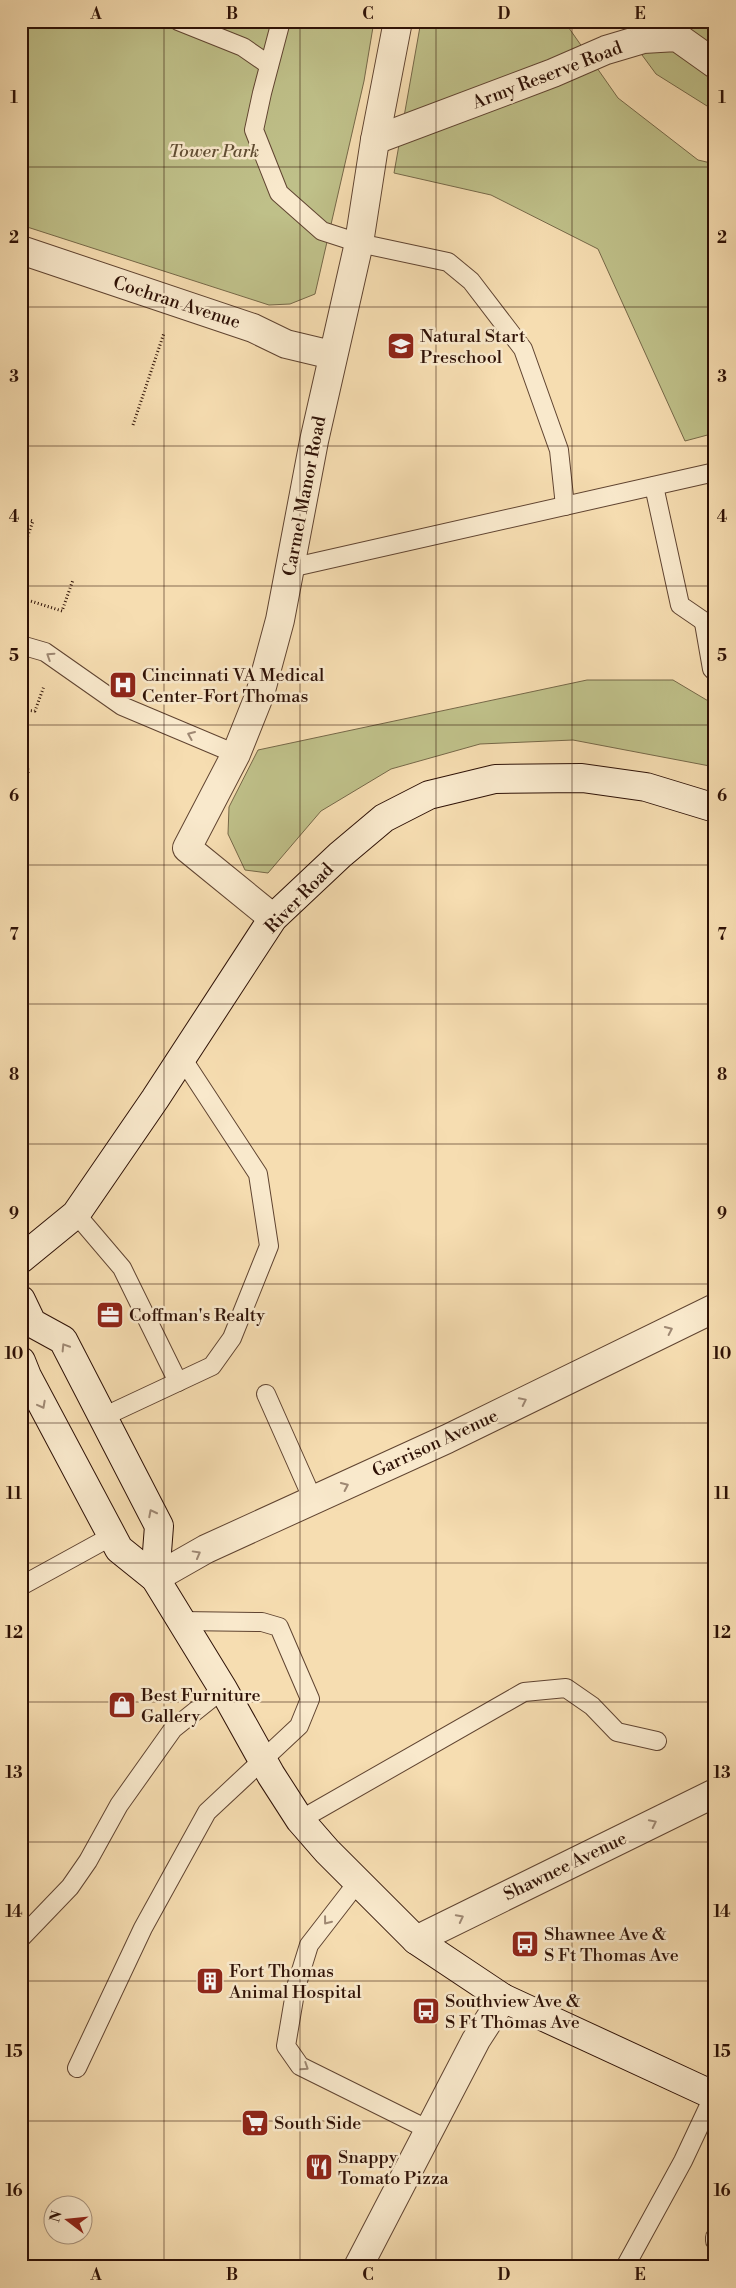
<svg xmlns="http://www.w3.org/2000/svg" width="736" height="2288" viewBox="0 0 736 2288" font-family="'Libre Bodoni',serif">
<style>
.green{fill:#bfc089;stroke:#766848}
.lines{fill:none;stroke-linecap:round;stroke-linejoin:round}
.lane-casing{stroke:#604431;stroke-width:20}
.street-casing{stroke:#604431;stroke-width:30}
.secondary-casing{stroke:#2e1106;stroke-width:30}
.path{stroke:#2e1106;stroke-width:3;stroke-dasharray:1 2.5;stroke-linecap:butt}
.lane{stroke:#f9e9cc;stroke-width:18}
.street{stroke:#f9e9cc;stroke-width:28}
.secondary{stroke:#f9e9cc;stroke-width:28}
.oneway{stroke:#9e8873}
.grid{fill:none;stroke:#2e1106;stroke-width:1;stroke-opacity:0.55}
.labels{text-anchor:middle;stroke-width:5;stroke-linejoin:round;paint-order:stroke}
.street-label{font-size:18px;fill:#2e1106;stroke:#f9e9cc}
.park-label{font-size:18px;font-style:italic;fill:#614e34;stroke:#f9e9cc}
.poi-label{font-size:18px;fill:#2e1106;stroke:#f9e9cc;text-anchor:start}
.neatline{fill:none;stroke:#2e1106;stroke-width:2}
.grid-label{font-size:16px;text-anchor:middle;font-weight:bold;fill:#2e1106}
</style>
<rect width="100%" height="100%" fill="#f6ddb1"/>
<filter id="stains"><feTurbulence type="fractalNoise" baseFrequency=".004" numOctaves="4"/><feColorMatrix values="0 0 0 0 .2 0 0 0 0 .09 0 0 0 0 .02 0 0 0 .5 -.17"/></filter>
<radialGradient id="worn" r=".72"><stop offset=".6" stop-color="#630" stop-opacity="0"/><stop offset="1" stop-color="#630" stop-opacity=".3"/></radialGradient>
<g class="green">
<path d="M21 21H374L364 81 315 294 290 304 269 305 21 225Z"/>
<path d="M421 21H564L618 98 698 160 715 164V433L685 441 598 249 491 195 394 173Z"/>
<path d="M617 21H715V111L656 74Z"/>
<path d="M587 680H673L715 705V767L573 740 480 744 391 769 321 811 268 873 245 870 228 834 229 807 258 750Z"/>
</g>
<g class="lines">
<g class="lane-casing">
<g id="lane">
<path d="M178 21 243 47 269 65"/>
<path d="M281 21 262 93 254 130 279 193 322 231 359 243 448 262 471 281 523 349 559 450 565 506"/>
<path d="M654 486 680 605 715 629"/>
<path d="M290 568 715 472"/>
<path d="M704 623 712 669 715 672"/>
<path d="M21 645 45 652 122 706 236 754"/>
<path d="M76 1214 122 1268 178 1382"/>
<path d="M266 1394 313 1500"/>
<path d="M103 1417 212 1366 232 1338 269 1246 258 1174 182 1058"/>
<path d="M21 1586 112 1536"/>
<path d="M300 1820 524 1692 566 1688 592 1706 617 1732 657 1741"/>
<path d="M357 1883 309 1945 296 1987 286 2046 300 2066 429 2130"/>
<path d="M21 1938 70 1887 88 1861 119 1805 173 1729 223 1689"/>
<path d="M77 2068 143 1928 207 1812 299 1726 310 1699 279 1627 262 1622 181 1621"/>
<path d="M715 2237V2241"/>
<path d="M625 2267 683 2161 714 2095"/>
</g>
</g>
<g class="street-casing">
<g id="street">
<path d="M375 140 553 73 606 50 643 39 677 37 715 64"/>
<path d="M21 250 253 328 286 344 332 355"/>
<path d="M273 918 187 848 236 754 260 694 280 620 314 441 359 243 375 140 398 21"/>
<path d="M155 1578 206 1549 447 1439 715 1308"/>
<path d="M416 1940 715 1793"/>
<path d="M358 2267 476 2040 503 1998"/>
</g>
</g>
<g class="secondary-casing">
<g id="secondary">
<path d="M21 1259 76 1214 155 1099 273 918 340 855 384 818 429 795 495 779 582 778 646 787 715 808"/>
<path d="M21 1300 32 1323 63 1340 159 1526 155 1578"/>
<path d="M21 1361 27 1376 119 1549 155 1578 223 1689 271 1775 300 1820 327 1851 416 1940 503 1998 715 2096"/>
</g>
</g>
<g class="path">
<path d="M133 425 164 333"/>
<path d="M21 517 33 521 21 555"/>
<path d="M21 598 62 611 73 580"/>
<path d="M28 773 24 710 35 711 44 686"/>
</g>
<use href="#lane" class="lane"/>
<use href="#street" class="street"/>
<use href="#secondary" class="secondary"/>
</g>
<defs><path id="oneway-chevron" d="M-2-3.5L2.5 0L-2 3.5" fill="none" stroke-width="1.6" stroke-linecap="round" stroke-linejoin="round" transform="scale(1.25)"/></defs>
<g class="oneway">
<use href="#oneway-chevron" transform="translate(50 656) rotate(-147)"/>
<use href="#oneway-chevron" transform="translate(191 735) rotate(-157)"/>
<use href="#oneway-chevron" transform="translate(669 1330) rotate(-25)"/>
<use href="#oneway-chevron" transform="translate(65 1347) rotate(-122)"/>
<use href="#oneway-chevron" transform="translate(523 1401) rotate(-26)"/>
<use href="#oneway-chevron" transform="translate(42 1405) rotate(62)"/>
<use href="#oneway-chevron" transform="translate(345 1486) rotate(-25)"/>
<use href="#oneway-chevron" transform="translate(152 1513) rotate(-117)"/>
<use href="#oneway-chevron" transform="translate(197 1554) rotate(-29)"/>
<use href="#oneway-chevron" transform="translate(653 1823) rotate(-26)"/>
<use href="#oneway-chevron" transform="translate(460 1918) rotate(-27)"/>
<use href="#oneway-chevron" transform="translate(327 1921) rotate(128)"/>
<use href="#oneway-chevron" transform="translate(305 2067) rotate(33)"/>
</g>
<path class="grid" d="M164 21V2267M300 21V2267M436 21V2267M572 21V2267M21 167H715M21 307H715M21 446H715M21 586H715M21 725H715M21 865H715M21 1004H715M21 1144H715M21 1284H715M21 1423H715M21 1563H715M21 1702H715M21 1842H715M21 1981H715M21 2121H715"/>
<defs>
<g id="school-square" transform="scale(1.4375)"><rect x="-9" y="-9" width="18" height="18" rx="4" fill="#8f2418" stroke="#f9e9cc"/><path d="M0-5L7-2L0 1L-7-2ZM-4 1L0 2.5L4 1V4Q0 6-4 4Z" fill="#fff"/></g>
<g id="hospital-square" transform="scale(1.4375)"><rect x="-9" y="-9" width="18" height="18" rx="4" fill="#8f2418" stroke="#f9e9cc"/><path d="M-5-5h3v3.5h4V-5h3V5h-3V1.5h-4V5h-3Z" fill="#fff"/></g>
<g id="office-square" transform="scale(1.4375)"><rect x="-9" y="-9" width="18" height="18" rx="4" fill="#8f2418" stroke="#f9e9cc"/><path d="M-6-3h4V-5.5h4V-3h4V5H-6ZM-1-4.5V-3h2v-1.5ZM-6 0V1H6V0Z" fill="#fff"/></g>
<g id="shop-square" transform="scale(1.4375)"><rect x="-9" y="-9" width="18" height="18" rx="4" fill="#8f2418" stroke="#f9e9cc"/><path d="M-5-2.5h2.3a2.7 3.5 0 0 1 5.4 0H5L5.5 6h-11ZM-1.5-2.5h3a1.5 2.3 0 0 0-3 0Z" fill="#fff"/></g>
<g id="bus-square" transform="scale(1.4375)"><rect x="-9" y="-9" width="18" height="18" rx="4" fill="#8f2418" stroke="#f9e9cc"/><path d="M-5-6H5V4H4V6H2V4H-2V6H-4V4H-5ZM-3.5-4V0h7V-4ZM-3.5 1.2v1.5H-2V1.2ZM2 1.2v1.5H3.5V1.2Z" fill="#fff"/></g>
<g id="building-square" transform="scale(1.4375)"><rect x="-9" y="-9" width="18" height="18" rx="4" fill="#8f2418" stroke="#f9e9cc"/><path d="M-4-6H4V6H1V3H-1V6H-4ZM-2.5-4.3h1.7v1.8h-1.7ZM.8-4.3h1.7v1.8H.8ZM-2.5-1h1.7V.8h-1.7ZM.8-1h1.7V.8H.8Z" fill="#fff"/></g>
<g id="supermarket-square" transform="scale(1.4375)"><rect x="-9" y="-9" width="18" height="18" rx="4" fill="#8f2418" stroke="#f9e9cc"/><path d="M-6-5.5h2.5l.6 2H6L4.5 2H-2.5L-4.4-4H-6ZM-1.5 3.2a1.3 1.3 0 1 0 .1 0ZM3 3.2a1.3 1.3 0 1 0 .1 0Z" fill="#fff"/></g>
<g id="restaurant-square" transform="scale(1.4375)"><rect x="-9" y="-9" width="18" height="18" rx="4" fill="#8f2418" stroke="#f9e9cc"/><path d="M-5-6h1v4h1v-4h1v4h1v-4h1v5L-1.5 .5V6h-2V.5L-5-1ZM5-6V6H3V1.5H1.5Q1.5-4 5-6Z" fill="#fff"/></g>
</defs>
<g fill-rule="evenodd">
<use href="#school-square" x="401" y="346"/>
<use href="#hospital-square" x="123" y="685"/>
<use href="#office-square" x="110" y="1315"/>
<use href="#shop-square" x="122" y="1705"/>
<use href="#bus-square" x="525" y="1944"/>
<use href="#building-square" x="210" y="1981"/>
<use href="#bus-square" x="426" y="2011"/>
<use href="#supermarket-square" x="255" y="2123"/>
<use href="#restaurant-square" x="319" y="2167"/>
</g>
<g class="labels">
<g class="street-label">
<text transform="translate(547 75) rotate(-21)" y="6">Army Reserve Road</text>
<text transform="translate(177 302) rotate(18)" y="6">Cochran Avenue</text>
<text transform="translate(304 496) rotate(-79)" y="6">Carmel Manor Road</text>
<text transform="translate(299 898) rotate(-46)" y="6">River Road</text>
<text transform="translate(435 1443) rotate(-25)" y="6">Garrison Avenue</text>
<text transform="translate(565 1866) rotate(-26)" y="6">Shawnee Avenue</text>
</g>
<g class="park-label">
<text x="214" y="157">Tower Park</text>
</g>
<g class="poi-label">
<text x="420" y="342">Natural Start<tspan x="420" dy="21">Preschool</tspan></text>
<text x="142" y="681">Cincinnati VA Medical<tspan x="142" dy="21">Center-Fort Thomas</tspan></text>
<text x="129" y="1321">Coffman's Realty</text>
<text x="141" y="1701">Best Furniture<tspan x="141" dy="21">Gallery</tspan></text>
<text x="544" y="1940">Shawnee Ave &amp;<tspan x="544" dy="21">S Ft Thomas Ave</tspan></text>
<text x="229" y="1977">Fort Thomas<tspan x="229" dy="21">Animal Hospital</tspan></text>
<text x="445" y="2007">Southview Ave &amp;<tspan x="445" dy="21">S Ft Thomas Ave</tspan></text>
<text x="274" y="2129">South Side</text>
<text x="338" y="2163">Snappy<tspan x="338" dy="21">Tomato Pizza</tspan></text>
</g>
</g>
<rect width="736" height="2288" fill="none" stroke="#f6ddb1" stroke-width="55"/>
<g transform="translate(68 2220) rotate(286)"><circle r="24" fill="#f9e9cc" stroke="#a8937d"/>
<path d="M0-4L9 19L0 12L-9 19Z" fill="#8f2418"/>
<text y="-8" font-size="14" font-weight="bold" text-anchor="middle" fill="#2e1106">N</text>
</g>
<rect x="28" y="28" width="680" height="2232" class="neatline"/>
<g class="grid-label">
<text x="96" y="19">A</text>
<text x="232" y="19">B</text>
<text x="368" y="19">C</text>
<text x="504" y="19">D</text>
<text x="640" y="19">E</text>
<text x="14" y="103">1</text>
<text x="722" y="103">1</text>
<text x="14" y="243">2</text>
<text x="722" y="243">2</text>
<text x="14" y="382">3</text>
<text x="722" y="382">3</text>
<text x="14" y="522">4</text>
<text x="722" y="522">4</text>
<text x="14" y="661">5</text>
<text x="722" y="661">5</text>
<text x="14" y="801">6</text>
<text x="722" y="801">6</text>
<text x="14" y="940">7</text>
<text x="722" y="940">7</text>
<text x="14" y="1080">8</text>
<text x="722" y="1080">8</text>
<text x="14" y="1219">9</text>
<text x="722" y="1219">9</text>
<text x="14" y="1359">10</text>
<text x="722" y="1359">10</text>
<text x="14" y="1499">11</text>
<text x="722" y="1499">11</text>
<text x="14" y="1638">12</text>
<text x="722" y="1638">12</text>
<text x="14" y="1778">13</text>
<text x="722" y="1778">13</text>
<text x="14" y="1917">14</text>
<text x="722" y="1917">14</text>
<text x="14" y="2057">15</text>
<text x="722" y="2057">15</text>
<text x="14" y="2196">16</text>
<text x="722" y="2196">16</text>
<text x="96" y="2280">A</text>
<text x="232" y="2280">B</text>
<text x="368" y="2280">C</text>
<text x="504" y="2280">D</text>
<text x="640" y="2280">E</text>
</g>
<rect width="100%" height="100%" filter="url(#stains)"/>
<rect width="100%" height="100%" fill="url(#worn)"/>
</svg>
